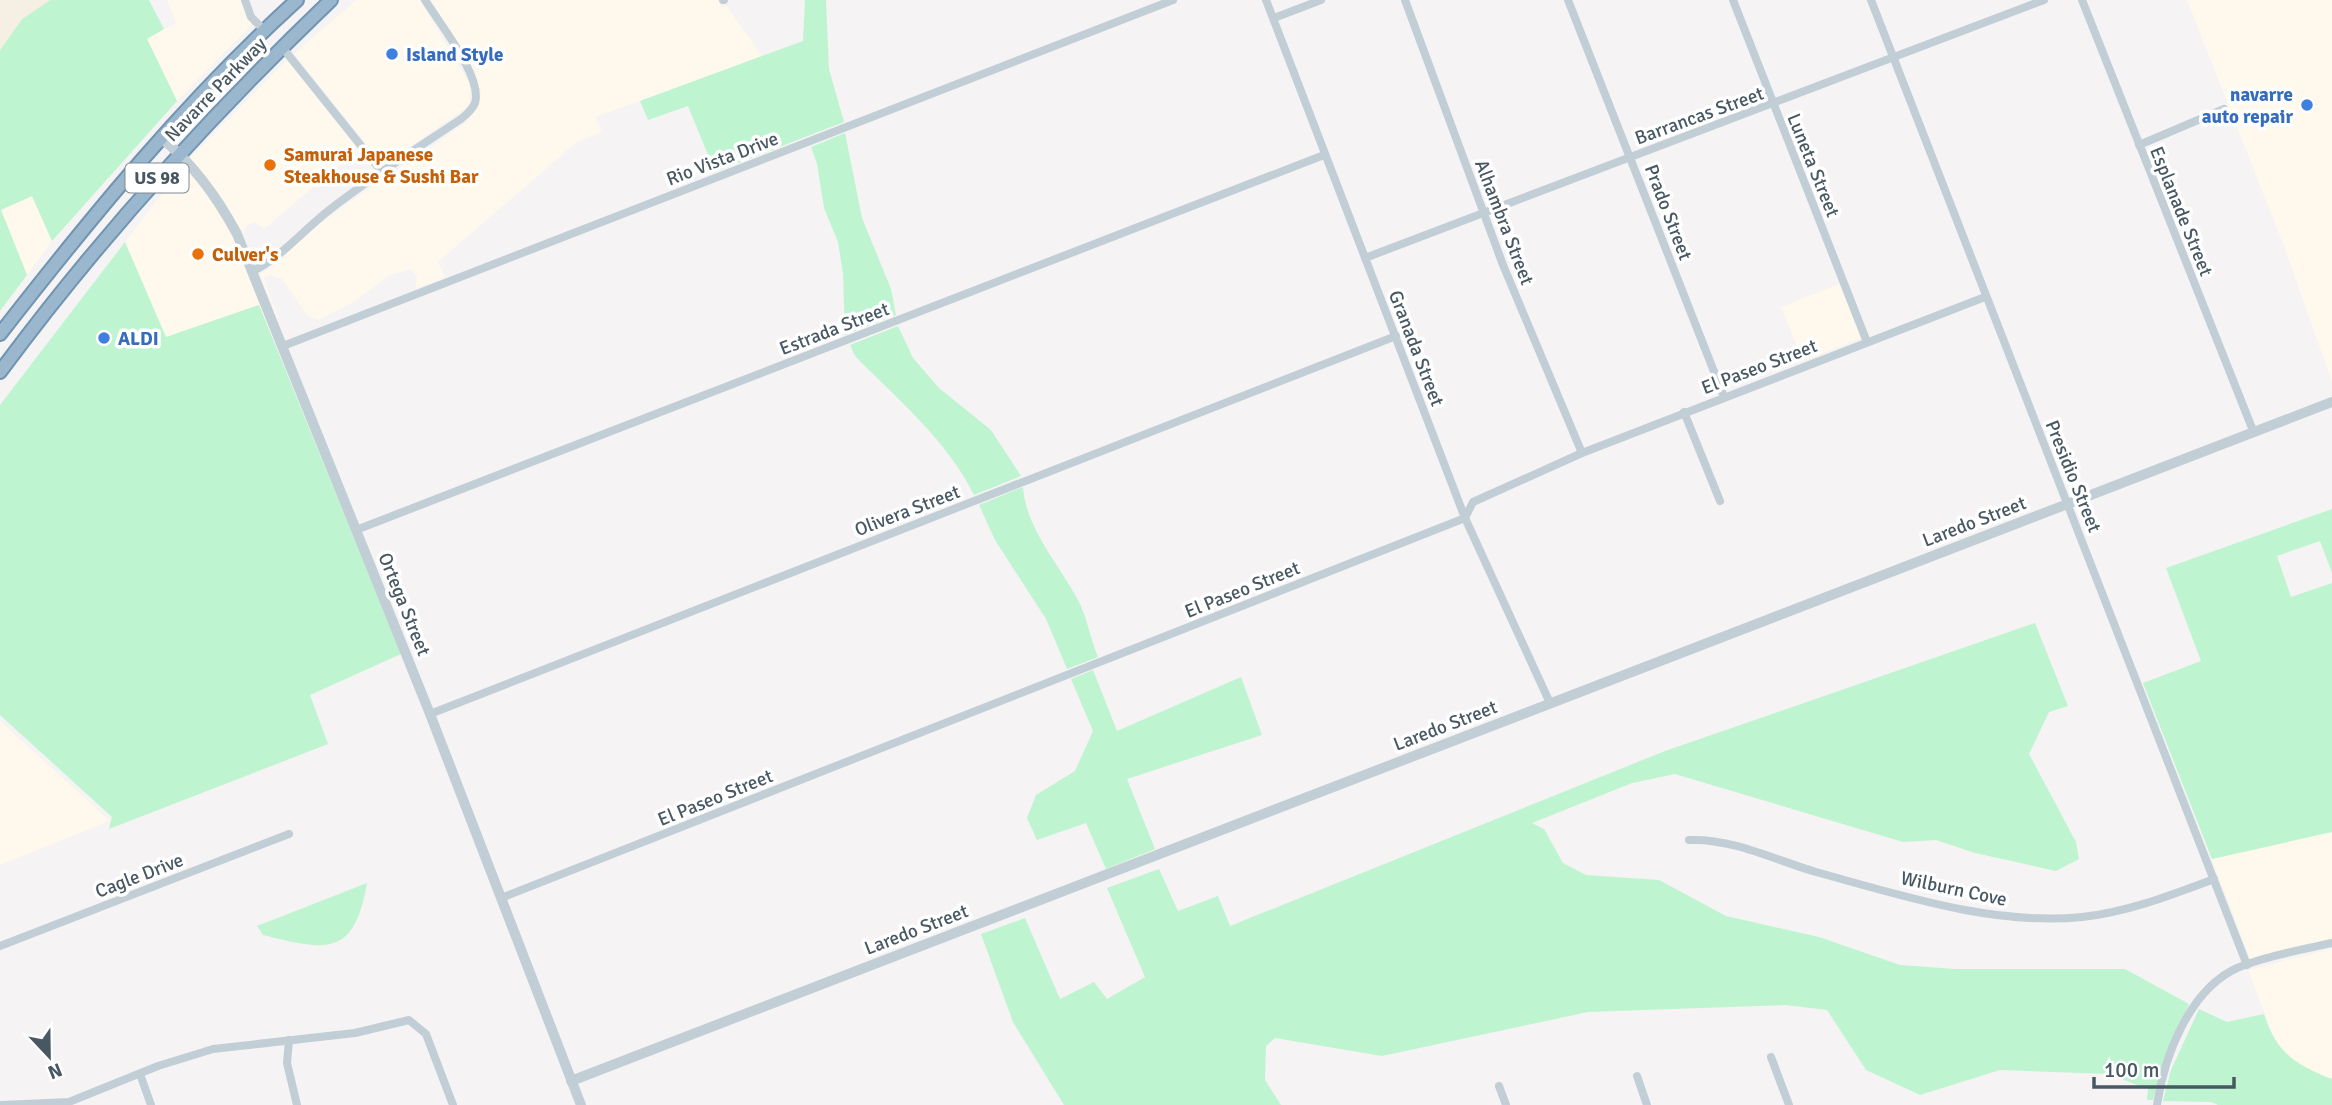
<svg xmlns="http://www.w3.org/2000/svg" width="2332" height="1105" viewBox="0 0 2332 1105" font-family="Signika,sans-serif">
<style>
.commercial{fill:#fef8ed}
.green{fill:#bef5d0}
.sand{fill:#f6efe3}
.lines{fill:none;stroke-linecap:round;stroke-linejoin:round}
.trunk-casing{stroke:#7094b2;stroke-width:16}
.minor{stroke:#c2ced5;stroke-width:8}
.tertiary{stroke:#c2ced5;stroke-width:10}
.trunk{stroke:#9ab7cd;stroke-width:12}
.shop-dot{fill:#3f7fe0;stroke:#fff;stroke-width:2.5}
.food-dot{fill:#e8710a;stroke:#fff;stroke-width:2.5}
.labels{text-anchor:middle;stroke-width:7;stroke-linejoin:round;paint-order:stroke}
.shield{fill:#fff;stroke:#7f8a92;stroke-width:2}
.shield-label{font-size:18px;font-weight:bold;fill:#485863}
.shop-label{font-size:19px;font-weight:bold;fill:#366cbe;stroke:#fff;text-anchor:start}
.street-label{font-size:19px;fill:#485863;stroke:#fff}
.food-label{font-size:19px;font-weight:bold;fill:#c56008;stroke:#fff;text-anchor:start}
</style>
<rect width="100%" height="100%" fill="#f5f3f3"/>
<g class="commercial">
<path d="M167 0H240L252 25 177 101 147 38 176 23Z"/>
<path d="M356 0H420L470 84V102L466 108 383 165 294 54Z"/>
<path d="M431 0H718L722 7 726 5 762 56 596 117 602 132 577 142 438 262 445 277 415 289 417 277 411 269 390 275 354 302 318 320 308 316 282 279 270 275 264 278 285 339 260 274 278 263 299 240 342 207 464 124 478 108 481 93 475 71Z"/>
<path d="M2187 0H2332V382L2285 249Z"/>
<path d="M287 60 365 158 354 153 264 229 256 223 249 224 242 232 255 264 225 202 190 158Z"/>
<path d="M184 165 217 207 233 236 280 350 258 305 166 337 125 242Z"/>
<path d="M32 196 52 241 27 275 1 210Z"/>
<path d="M1839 284 1861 338 1803 361 1781 307Z"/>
<path d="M0 721 110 821 0 865Z"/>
<path d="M2332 832V938L2250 959 2212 859Z"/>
<path d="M2332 949V1079L2310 1071 2278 1048 2248 970Z"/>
</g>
<g class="green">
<path d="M50 0H149L164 29 147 39 177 101 52 241 32 196 1 210 27 275 0 311V50L22 19Z"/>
<path d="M805 0H826L829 69 844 122 715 172 688 106 648 120 640 101 803 41Z"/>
<path d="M845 133 862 218 891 289 896 315 845 335 843 274 838 242 824 208 817 164 811 147Z"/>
<path d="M125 242 166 337 259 305 401 654 310 695 328 744 109 829 112 817 0 715V405Z"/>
<path d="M898 326 913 358 939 388 991 430 1021 476 974 495C948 441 896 398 855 356L850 345Z"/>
<path d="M1023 487C1026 529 1059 564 1078 600 1087 617 1090 638 1098 657L1067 669 1046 619 995 540 979 505Z"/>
<path d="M2332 509V573L2320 541 2277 556 2291 597 2332 583V832L2212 859 2143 683 2201 661 2166 568Z"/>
<path d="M2035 623 2068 706 2049 712 2029 754 2076 842 2079 859 2056 871 1975 853 1936 840 1903 842 1675 774 1632 783 1532 823 1544 829 1563 863 1586 875 1659 880 1726 916 1819 937 1900 965 1955 969H2125L2189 1004 2162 1065 2153 1100H2147L2148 1089 2108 1074 2000 1070 1920 1095 1866 1070 1827 1010 1786 1005 1588 1012 1382 1056 1275 1038 1266 1046 1265 1080 1281 1105H1064L1013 1022 981 934 1025 918 1060 999 1094 982 1107 999 1145 977 1107 888 1159 869 1178 911 1218 896 1230 926 1665 751Z"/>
<path d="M1093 670 1117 731 1241 677 1262 735 1127 779 1155 849 1106 869 1086 823 1037 840 1027 818 1036 795 1075 771 1093 731 1071 679Z"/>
<path d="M367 883C354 959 325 950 263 935L257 926Z"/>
<path d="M2199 1009 2227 1022 2264 1014C2276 1052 2295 1065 2332 1079V1105H2218L2211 1102 2163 1101 2171 1070Z"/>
</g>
<path class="sand" d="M0 0H50L22 19 0 50Z"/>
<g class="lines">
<g class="trunk-casing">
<g id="trunk">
<path d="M0 334C92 216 186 101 297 0"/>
<path d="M0 372C99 238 210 116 331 0"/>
</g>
</g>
<g class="minor">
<path d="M245 0 251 17 265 31"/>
<path d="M723 0H724"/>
<path d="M1266 0 1465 518 1550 703"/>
<path d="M1405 0 1503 265 1582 453"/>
<path d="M1568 0 1724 397"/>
<path d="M1733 0 1867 342"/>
<path d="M1871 0 2247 965"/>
<path d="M2082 0 2254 433"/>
<path d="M1274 18 1321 0"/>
<path d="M282 47 382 172"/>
<path d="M2139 145 2224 109"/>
<path d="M1365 258 2044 0"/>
<path d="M253 271C278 260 305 229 328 211 370 178 416 149 461 119 466 115 472 110 475 103 483 77 439 23 425 0"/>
<path d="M283 346 1173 0"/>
<path d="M1684 412 1720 501"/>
<path d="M356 530 1324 155"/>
<path d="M430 714 1396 336"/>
<path d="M1689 840C1732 838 1775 860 1816 872 1900 895 1994 926 2082 917 2128 912 2171 895 2214 879"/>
<path d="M501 898 1465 518 1473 502 1582 453 1985 297"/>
<path d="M0 946 289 834"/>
<path d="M289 1040 287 1063 297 1105"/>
<path d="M1771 1057 1789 1105"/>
<path d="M140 1074 151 1105"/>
<path d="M1637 1076 1647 1105"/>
<path d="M1499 1086 1506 1105"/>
<path d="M2 1105 69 1102 158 1066 213 1049 355 1033 409 1020 426 1034 453 1105"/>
<path d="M2157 1105C2164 1057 2189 990 2237 968 2266 956 2301 950 2332 943"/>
</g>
<g class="tertiary">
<path d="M161 138C194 164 217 197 237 234L430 714 581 1105"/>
<path d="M571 1081 2332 402"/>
</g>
<use href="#trunk" class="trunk"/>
</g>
<g class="shop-dot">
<circle cx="392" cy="54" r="7"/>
<circle cx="2307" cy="105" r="7"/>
<circle cx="104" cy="338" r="7"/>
</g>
<g class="food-dot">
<circle cx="270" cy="165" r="7"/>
<circle cx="198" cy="254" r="7"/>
</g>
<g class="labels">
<rect class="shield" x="125.5" y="163.5" width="63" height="29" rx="5"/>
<g class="shield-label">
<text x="157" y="184">US 98</text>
</g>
<g class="shop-label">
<text x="406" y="61">Island Style</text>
<text x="2293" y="101" text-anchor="end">navarre<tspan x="2293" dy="22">auto repair</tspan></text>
<text x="118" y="345">ALDI</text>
</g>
<g class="street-label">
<text transform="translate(215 89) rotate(-46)" y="7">Navarre Parkway</text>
<text transform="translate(1699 115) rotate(-20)" y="7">Barrancas Street</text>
<text transform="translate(722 158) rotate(-21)" y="7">Rio Vista Drive</text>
<text transform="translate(1814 165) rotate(68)" y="7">Luneta Street</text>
<text transform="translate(2182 211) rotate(68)" y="7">Esplanade Street</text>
<text transform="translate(1669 212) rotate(69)" y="7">Prado Street</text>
<text transform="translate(1505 222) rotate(69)" y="7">Alhambra Street</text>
<text transform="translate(834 328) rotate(-21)" y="7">Estrada Street</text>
<text transform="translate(1417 348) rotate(69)" y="7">Granada Street</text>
<text transform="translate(1759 366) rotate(-21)" y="7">El Paseo Street</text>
<text transform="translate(2074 476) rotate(68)" y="7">Presidio Street</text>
<text transform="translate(907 510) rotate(-21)" y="7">Olivera Street</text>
<text transform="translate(1974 521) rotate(-21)" y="7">Laredo Street</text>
<text transform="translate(1242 589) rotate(-22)" y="7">El Paseo Street</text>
<text transform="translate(405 604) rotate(68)" y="7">Ortega Street</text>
<text transform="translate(1445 725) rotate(-21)" y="7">Laredo Street</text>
<text transform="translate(715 797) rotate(-22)" y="7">El Paseo Street</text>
<text transform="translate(139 875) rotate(-21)" y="7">Cagle Drive</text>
<text transform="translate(1954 888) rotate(12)" y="7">Wilburn Cove</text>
<text transform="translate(916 929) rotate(-21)" y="7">Laredo Street</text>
</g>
<g class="food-label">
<text x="284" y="161">Samurai Japanese<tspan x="284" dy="22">Steakhouse &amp; Sushi Bar</tspan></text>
<text x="212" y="261">Culver's</text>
</g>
</g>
<g transform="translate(49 1056) rotate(158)" stroke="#ffffff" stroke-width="5" paint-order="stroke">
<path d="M0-5L12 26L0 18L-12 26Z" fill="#485863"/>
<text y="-10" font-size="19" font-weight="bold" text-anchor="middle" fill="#485863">N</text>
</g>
<path d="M2094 1077v10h140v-10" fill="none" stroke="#485863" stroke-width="3.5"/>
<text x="2104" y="1077" font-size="21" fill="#485863" stroke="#ffffff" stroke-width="5" paint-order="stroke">100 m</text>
</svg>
